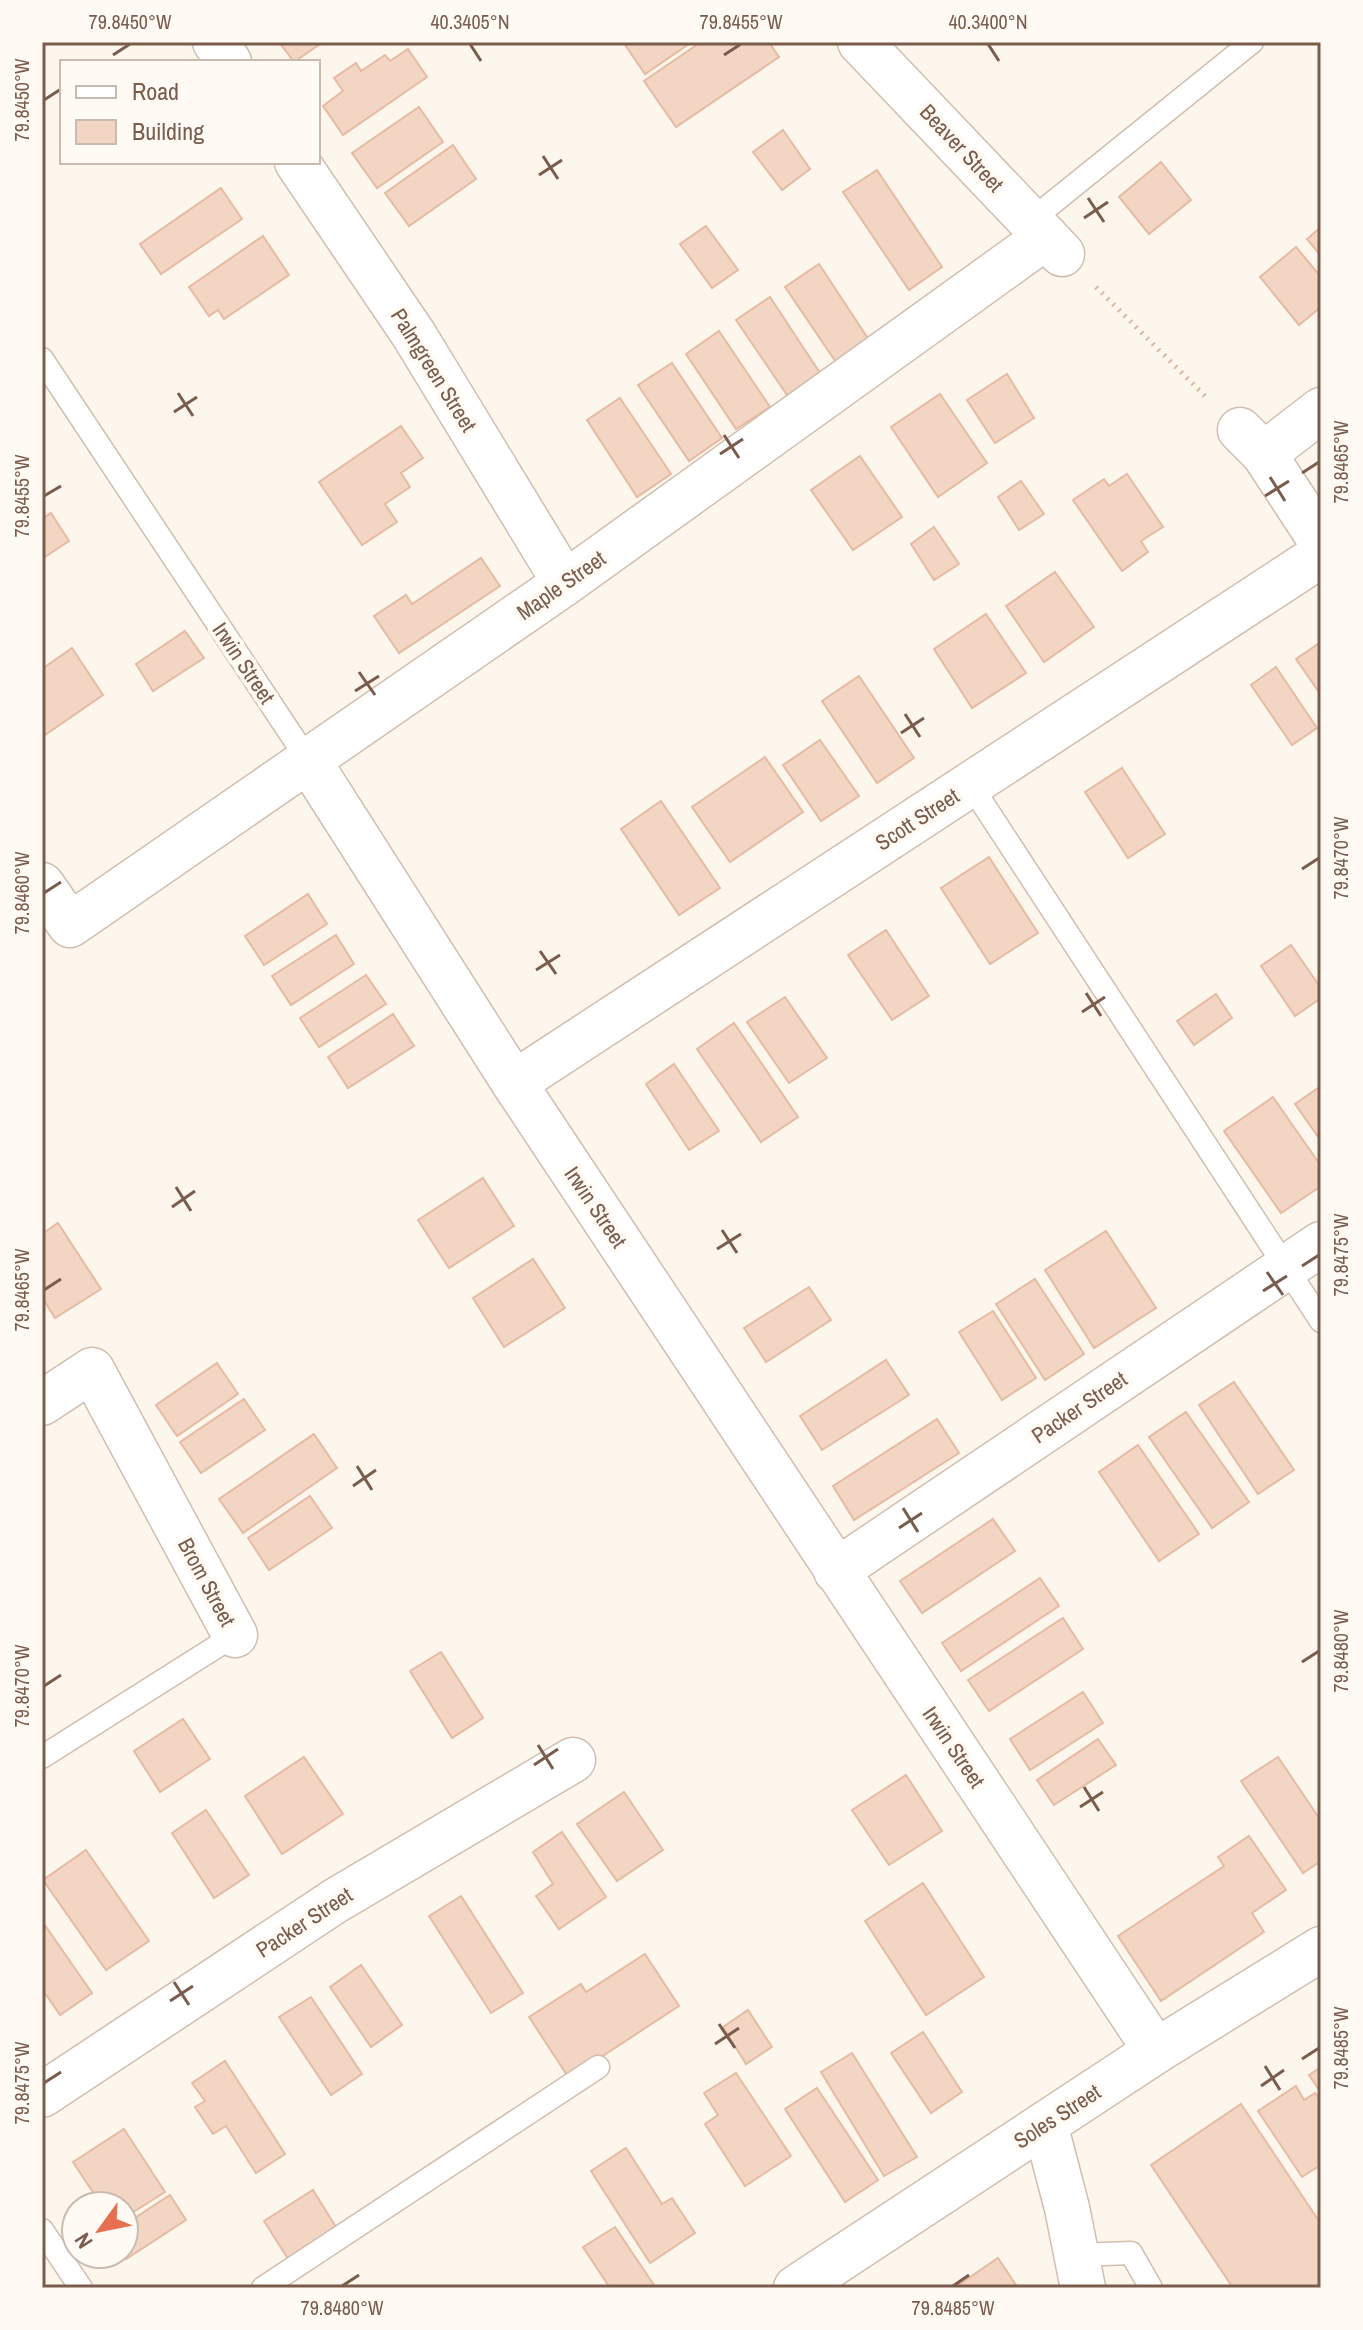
<svg xmlns="http://www.w3.org/2000/svg" width="1363" height="2330" viewBox="0 0 1363 2330" font-family="'Archivo Narrow',sans-serif">
<style>
.building{fill:#f3d5c3;stroke:#e6bba3;stroke-width:2}
.lines{fill:none;stroke-linecap:round;stroke-linejoin:round}
.service-casing{stroke:#d1beb0;stroke-width:25}
.minor-casing{stroke:#d1beb0;stroke-width:47}
.path{stroke:#d9b8a5;stroke-width:5;stroke-dasharray:2 6;stroke-linecap:butt}
.service{stroke:#fff;stroke-width:22}
.minor{stroke:#fff;stroke-width:44}
.ticks{fill:none;stroke:#7a5c4d;stroke-width:3}
.labels{text-anchor:middle;stroke-width:8;stroke-linejoin:round;paint-order:stroke}
.street-label{font-size:22px;fill:#7a5c4d;stroke:#fffaf3}
.neatline{fill:none;stroke:#7a5c4d;stroke-width:3}
.ticks-label{font-size:20px;text-anchor:middle;fill:#7a5c4d}
</style>
<rect width="100%" height="100%" fill="#fdf6ec"/>
<g class="building">
<path d="M279 42H323L294 62Z"/>
<path d="M623 42H692L645 74Z"/>
<path d="M701 42H769L779 57 676 127 644 81Z"/>
<path d="M408 49 427 77 343 135 323 106 343 91 334 78 356 63 361 71 385 55 390 61Z"/>
<path d="M419 107 443 142 377 188 352 153Z"/>
<path d="M783 130 810 169 782 190 753 152Z"/>
<path d="M453 145 476 179 409 226 385 193Z"/>
<path d="M1161 162 1191 200 1149 234 1119 197Z"/>
<path d="M877 170 942 267 909 290 843 192Z"/>
<path d="M221 188 242 219 161 274 140 244Z"/>
<path d="M706 226 738 270 712 288 680 244Z"/>
<path d="M1321 227V256L1307 239Z"/>
<path d="M263 236 289 275 224 319 218 310 209 316 189 287Z"/>
<path d="M1296 247 1321 277V307L1299 325 1260 277Z"/>
<path d="M819 264 869 340 836 362 785 287Z"/>
<path d="M770 297 820 373 787 395 736 320Z"/>
<path d="M719 331 770 407 736 429 686 354Z"/>
<path d="M672 363 722 438 689 461 638 385Z"/>
<path d="M1007 374 1034 418 995 443 967 400Z"/>
<path d="M940 394 987 463 938 497 891 427Z"/>
<path d="M620 398 671 474 637 497 587 420Z"/>
<path d="M401 426 423 458 401 473 410 487 385 504 397 522 362 545 319 482Z"/>
<path d="M860 456 902 517 853 550 811 490Z"/>
<path d="M1127 474 1163 527 1141 541 1148 552 1122 571 1073 500 1104 479 1109 486Z"/>
<path d="M1021 481 1044 514 1019 530 998 497Z"/>
<path d="M51 513 69 541 42 559V519Z"/>
<path d="M934 527 959 564 934 580 911 544Z"/>
<path d="M481 558 500 586 399 653 374 616 406 595 412 604Z"/>
<path d="M1055 572 1094 627 1044 662 1006 606Z"/>
<path d="M986 614 1026 673 972 708 934 649Z"/>
<path d="M185 631 204 658 153 691 136 664Z"/>
<path d="M1321 642V695L1296 659Z"/>
<path d="M72 648 103 695 42 737V669Z"/>
<path d="M1276 667 1317 728 1292 745 1251 685Z"/>
<path d="M859 676 914 758 877 783 822 701Z"/>
<path d="M820 740 859 796 821 821 783 765Z"/>
<path d="M765 757 803 812 730 862 692 807Z"/>
<path d="M1122 768 1165 834 1128 858 1085 792Z"/>
<path d="M661 801 720 888 679 915 621 829Z"/>
<path d="M989 857 1038 933 990 964 941 888Z"/>
<path d="M308 894 327 924 264 965 245 936Z"/>
<path d="M886 930 929 996 892 1020 848 955Z"/>
<path d="M336 935 354 964 291 1005 272 976Z"/>
<path d="M1291 945 1321 988V998L1295 1016 1261 966Z"/>
<path d="M366 975 386 1004 319 1047 300 1018Z"/>
<path d="M1216 994 1232 1018 1194 1045 1177 1021Z"/>
<path d="M785 997 827 1058 789 1083 747 1022Z"/>
<path d="M393 1014 414 1046 348 1088 328 1057Z"/>
<path d="M734 1023 798 1117 761 1142 697 1049Z"/>
<path d="M674 1064 719 1131 689 1150 646 1084Z"/>
<path d="M1321 1086V1141L1295 1104Z"/>
<path d="M1273 1097 1321 1166V1186L1281 1213 1224 1131Z"/>
<path d="M483 1178 514 1226 449 1268 418 1220Z"/>
<path d="M58 1223 101 1289 55 1318 42 1297V1234Z"/>
<path d="M1106 1231 1156 1308 1094 1348 1045 1270Z"/>
<path d="M533 1259 565 1308 504 1347 473 1298Z"/>
<path d="M1035 1279 1084 1354 1045 1380 996 1304Z"/>
<path d="M809 1287 831 1320 766 1362 744 1328Z"/>
<path d="M993 1311 1036 1378 1002 1400 959 1332Z"/>
<path d="M886 1360 909 1395 822 1450 800 1416Z"/>
<path d="M217 1363 238 1394 177 1436 156 1405Z"/>
<path d="M1234 1382 1294 1470 1258 1494 1199 1405Z"/>
<path d="M244 1399 265 1430 201 1473 180 1442Z"/>
<path d="M1186 1412 1249 1502 1212 1528 1149 1437Z"/>
<path d="M937 1419 959 1453 854 1520 833 1486Z"/>
<path d="M314 1434 337 1468 243 1533 219 1499Z"/>
<path d="M1138 1445 1199 1534 1159 1561 1099 1472Z"/>
<path d="M310 1496 332 1528 269 1570 248 1538Z"/>
<path d="M993 1519 1015 1551 922 1613 900 1581Z"/>
<path d="M1040 1578 1059 1606 961 1671 942 1643Z"/>
<path d="M1063 1618 1083 1649 989 1711 968 1680Z"/>
<path d="M441 1652 483 1718 452 1738 410 1671Z"/>
<path d="M1083 1692 1103 1723 1030 1770 1010 1739Z"/>
<path d="M183 1719 210 1759 160 1792 134 1751Z"/>
<path d="M1098 1739 1116 1765 1054 1805 1037 1780Z"/>
<path d="M304 1757 343 1814 282 1854 245 1796Z"/>
<path d="M1278 1757 1321 1821V1861L1303 1873 1241 1781Z"/>
<path d="M906 1775 942 1831 889 1865 852 1810Z"/>
<path d="M624 1792 663 1850 617 1881 577 1824Z"/>
<path d="M206 1810 249 1875 214 1898 172 1833Z"/>
<path d="M562 1832 606 1897 559 1929 536 1896 553 1884 533 1852Z"/>
<path d="M1249 1836 1286 1890 1252 1913 1264 1932 1161 2001 1118 1936 1224 1866 1218 1857Z"/>
<path d="M86 1850 149 1941 106 1970 43 1880Z"/>
<path d="M923 1883 984 1977 926 2015 865 1921Z"/>
<path d="M461 1896 523 1993 491 2013 429 1916Z"/>
<path d="M42 1921 92 1993 60 2015 42 1989Z"/>
<path d="M645 1954 679 2006 569 2078 529 2017 581 1984 586 1992Z"/>
<path d="M361 1965 402 2025 371 2047 330 1987Z"/>
<path d="M311 1997 362 2074 331 2095 279 2017Z"/>
<path d="M748 2010 772 2047 746 2064 723 2027Z"/>
<path d="M923 2032 962 2092 931 2113 891 2053Z"/>
<path d="M852 2053 917 2157 884 2176 821 2072Z"/>
<path d="M225 2061 285 2154 256 2173 226 2126 213 2134 195 2107 205 2101 192 2083Z"/>
<path d="M1321 2067V2093L1309 2075Z"/>
<path d="M736 2073 791 2156 745 2186 705 2124 718 2115 704 2093Z"/>
<path d="M1296 2086 1304 2100 1315 2093 1321 2101V2165L1302 2177 1258 2111Z"/>
<path d="M817 2088 878 2180 845 2202 785 2109Z"/>
<path d="M1241 2104 1321 2224V2288H1233L1151 2165Z"/>
<path d="M124 2129 165 2192 124 2218V2206H102L73 2162Z"/>
<path d="M626 2148 662 2204 672 2198 695 2233 650 2263 591 2171Z"/>
<path d="M313 2190 339 2232 290 2262 264 2221Z"/>
<path d="M170 2195 186 2220 126 2259 123 2254 124 2225Z"/>
<path d="M615 2227 656 2288H610L583 2247Z"/>
<path d="M998 2258 1018 2288H954Z"/>
</g>
<g class="lines">
<g class="service-casing">
<g id="service">
<path d="M1030 221 1252 42"/>
<path d="M42 359 308 760"/>
<path d="M970 784 1321 1321"/>
<path d="M42 1757 235 1635"/>
<path d="M42 2230 81 2288"/>
<path d="M1076 2255 1131 2253 1151 2288"/>
<path d="M263 2288 598 2067"/>
</g>
</g>
<g class="minor-casing">
<g id="minor">
<path d="M215 42 229 62"/>
<path d="M860 42 1062 254"/>
<path d="M297 162 414 335 565 583"/>
<path d="M1240 430 1264 454 1321 541"/>
<path d="M1264 454 1321 410"/>
<path d="M308 760 514 1083 1156 2051"/>
<path d="M42 885 70 925 565 583 1046 237"/>
<path d="M514 1083 1321 555"/>
<path d="M42 1403 92 1370 235 1635"/>
<path d="M836 1571 1321 1244"/>
<path d="M42 2095 335 1901 573 1760"/>
<path d="M1045 2124 1067 2208 1083 2288"/>
<path d="M796 2288 1156 2051 1321 1949"/>
</g>
</g>
<path class="path" d="M1096 287 1205 396"/>
<use href="#service" class="service"/>
<use href="#minor" class="minor"/>
</g>
<path class="ticks" d="M470 44 481 61M988 44 999 61M113 55 130 44M724 55 741 44M44 100 61 89M543 156 558 179M539 175 562 160M1088 198 1104 222M1084 218 1108 202M178 393 193 416M174 412 197 397M724 435 739 458M720 454 743 439M1302 473 1319 462M1270 477 1285 501M44 496 61 486M1265 496 1289 481M359 672 375 695M355 691 379 676M905 714 920 737M901 733 924 718M1302 869 1319 858M44 893 61 882M540 951 556 974M536 970 560 955M1086 993 1101 1016M1082 1012 1105 997M176 1187 191 1211M172 1207 195 1191M722 1230 737 1253M717 1249 741 1234M1302 1266 1319 1255M1267 1272 1283 1295M44 1290 61 1279M1263 1291 1287 1276M357 1466 372 1490M353 1486 376 1470M903 1508 918 1532M899 1528 922 1513M1302 1662 1319 1651M44 1686 61 1675M538 1745 553 1769M534 1765 558 1749M1084 1787 1099 1811M1080 1807 1103 1792M174 1982 189 2005M170 2001 193 1986M719 2024 735 2048M715 2044 739 2028M1302 2059 1319 2048M1265 2066 1280 2090M44 2083 61 2072M1261 2086 1284 2070M342 2286 359 2275M953 2286 969 2275"/>
<g class="labels">
<g class="street-label">
<text transform="translate(962 148) rotate(47)" y="8">Beaver Street</text>
<text transform="translate(434 370) rotate(58)" y="8">Palmgreen Street</text>
<text transform="translate(561 585) rotate(-35)" y="8">Maple Street</text>
<text transform="translate(244 663) rotate(56)" y="8">Irwin Street</text>
<text transform="translate(917 819) rotate(-33)" y="8">Scott Street</text>
<text transform="translate(596 1207) rotate(56)" y="8">Irwin Street</text>
<text transform="translate(1079 1407) rotate(-34)" y="8">Packer Street</text>
<text transform="translate(207 1582) rotate(62)" y="8">Brom Street</text>
<text transform="translate(954 1747) rotate(56)" y="8">Irwin Street</text>
<text transform="translate(304 1922) rotate(-33)" y="8">Packer Street</text>
<text transform="translate(1057 2116) rotate(-33)" y="8">Soles Street</text>
</g>
</g>
<rect width="1363" height="2330" fill="none" stroke="#fffaf3" stroke-width="88"/>
<rect x="60" y="60" width="260" height="104" fill="#fffaf3" stroke="#cabbb1" stroke-width="2"/>
<rect x="76" y="86" width="40" height="12" fill="#ffffff" stroke="#cabbb1" stroke-width="2"/>
<text x="132" y="100" font-size="24" fill="#7a5c4d">Road</text>
<rect x="76" y="120" width="40" height="24" fill="#f3d5c3" stroke="#cabbb1" stroke-width="2"/>
<text x="132" y="140" font-size="24" fill="#7a5c4d">Building</text>
<g transform="translate(100 2230) rotate(237)"><circle r="38" fill="#fffaf3" stroke="#cabbb1" stroke-width="2"/>
<path d="M0-6L14 30L0 20L-14 30Z" fill="#e76f51"/>
<text y="-12" font-size="22" font-weight="bold" text-anchor="middle" fill="#7a5c4d">N</text>
</g>
<rect x="44" y="44" width="1275" height="2242" class="neatline"/>
<g class="ticks-label">
<text x="130" y="29">79.8450°W</text>
<text x="470" y="29">40.3405°N</text>
<text x="741" y="29">79.8455°W</text>
<text x="988" y="29">40.3400°N</text>
<text transform="translate(22 100) rotate(-90)" y="7">79.8450°W</text>
<text transform="translate(1341 462) rotate(-90)" y="7">79.8465°W</text>
<text transform="translate(22 496) rotate(-90)" y="7">79.8455°W</text>
<text transform="translate(1341 858) rotate(-90)" y="7">79.8470°W</text>
<text transform="translate(22 893) rotate(-90)" y="7">79.8460°W</text>
<text transform="translate(1341 1255) rotate(-90)" y="7">79.8475°W</text>
<text transform="translate(22 1290) rotate(-90)" y="7">79.8465°W</text>
<text transform="translate(1341 1651) rotate(-90)" y="7">79.8480°W</text>
<text transform="translate(22 1686) rotate(-90)" y="7">79.8470°W</text>
<text transform="translate(1341 2048) rotate(-90)" y="7">79.8485°W</text>
<text transform="translate(22 2083) rotate(-90)" y="7">79.8475°W</text>
<text x="342" y="2315">79.8480°W</text>
<text x="953" y="2315">79.8485°W</text>
</g>
</svg>
